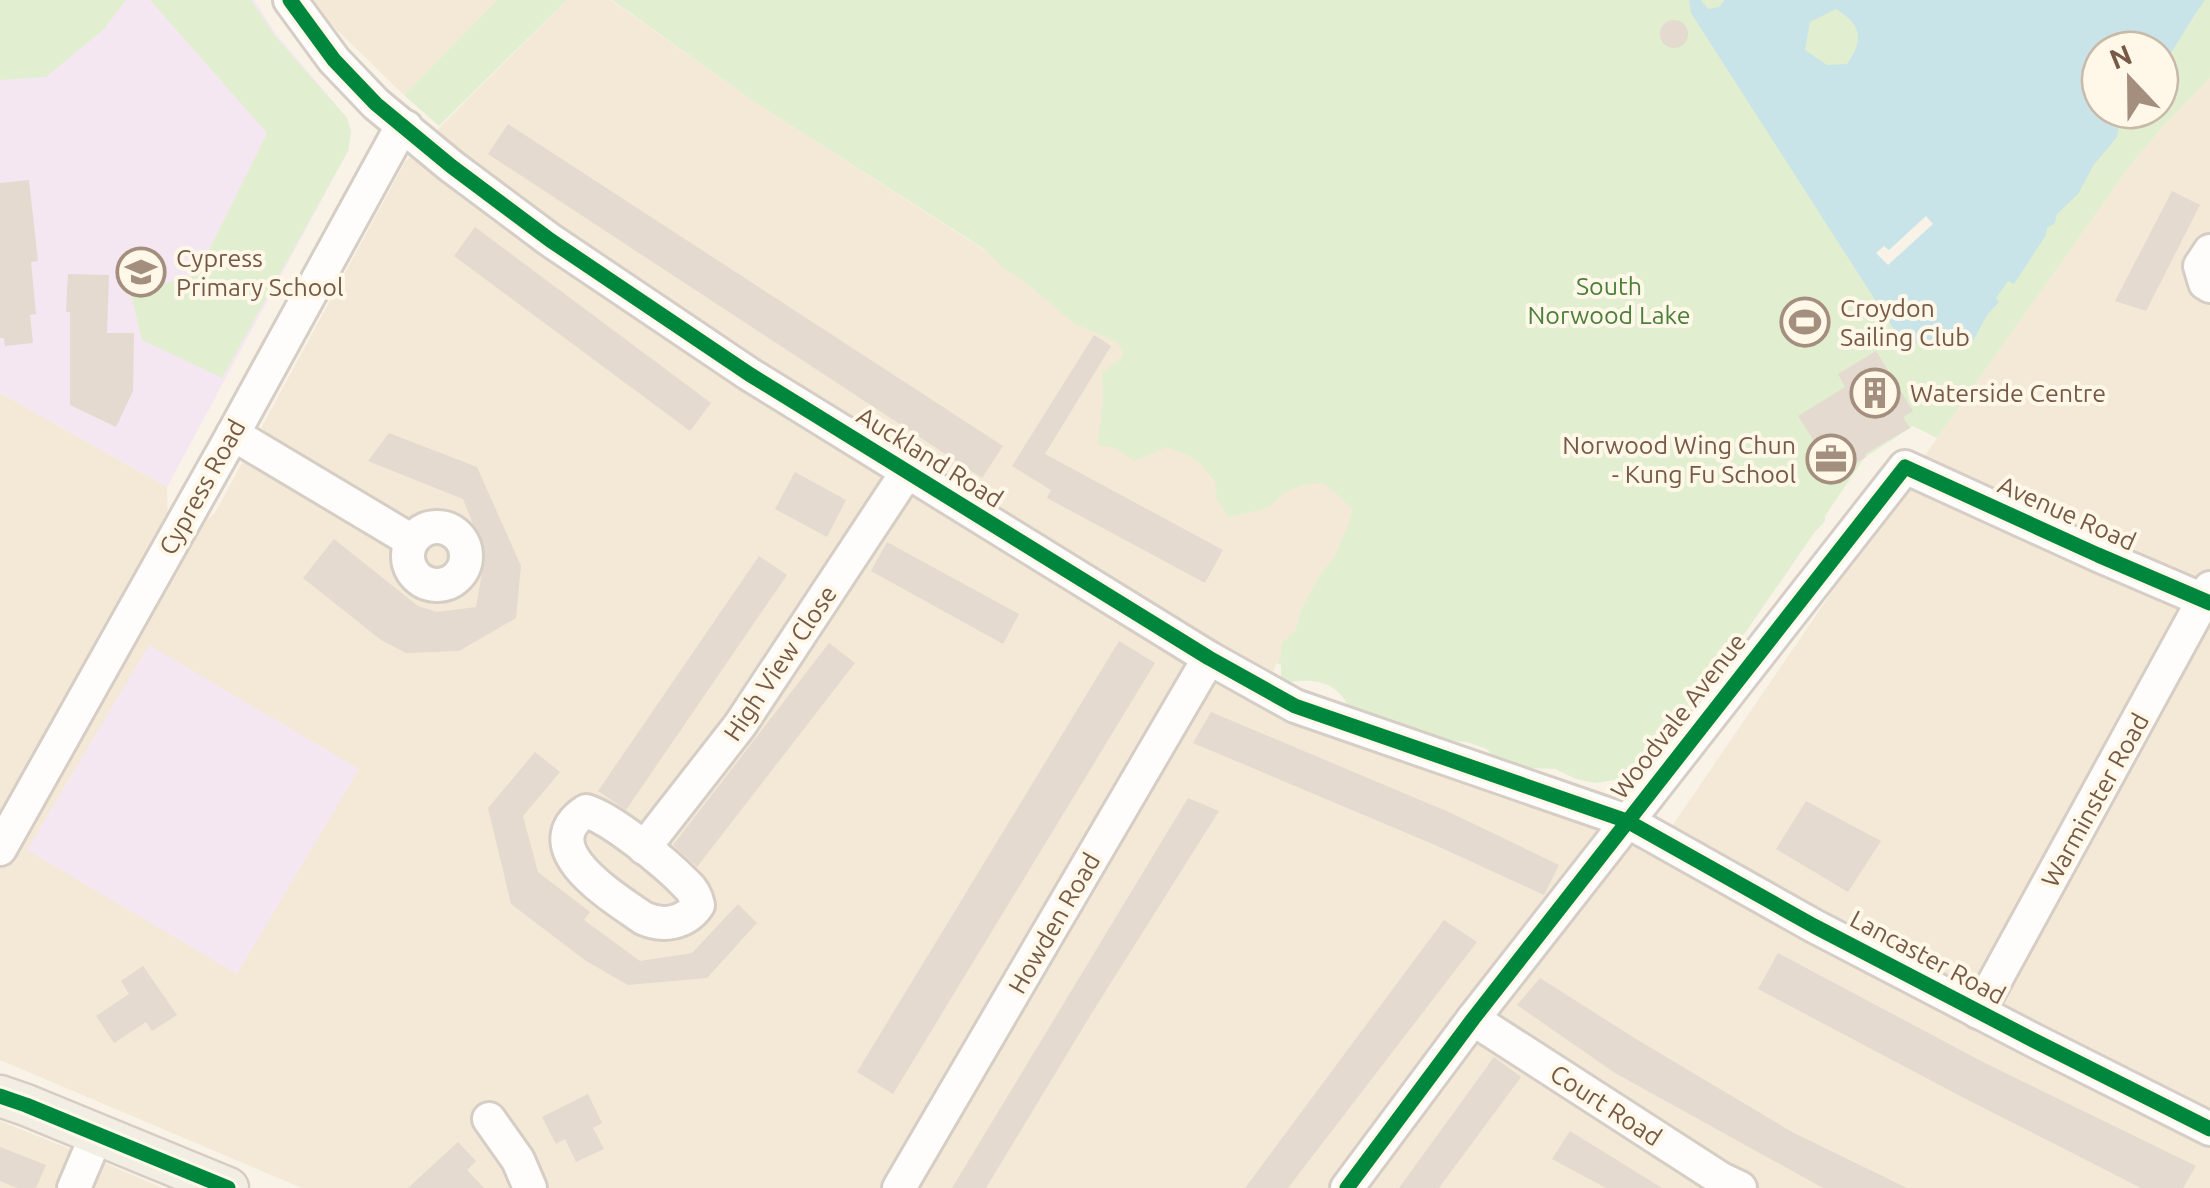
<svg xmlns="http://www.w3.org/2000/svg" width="2210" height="1188" viewBox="0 0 2210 1188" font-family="Ubuntu,sans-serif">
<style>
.residential{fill:#f4e9d7}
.education{fill:#f5e7f1}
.green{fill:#e1efd0;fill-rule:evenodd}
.water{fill:#c8e4e8;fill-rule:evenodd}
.pier{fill:#f8f2e7}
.building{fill:#e4dacf}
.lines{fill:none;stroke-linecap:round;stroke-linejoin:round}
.minor-casing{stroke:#d6cec5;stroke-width:38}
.major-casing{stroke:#d7ccc3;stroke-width:45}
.minor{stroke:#fefdfb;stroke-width:32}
.major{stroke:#f2eee4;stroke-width:40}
.cycleway-casing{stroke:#fff8e9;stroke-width:21}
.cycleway{stroke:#00873e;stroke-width:15}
.labels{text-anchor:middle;stroke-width:8;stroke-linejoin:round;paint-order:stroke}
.poi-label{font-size:25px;fill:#775a46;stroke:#fff8e9;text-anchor:start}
.park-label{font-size:25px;fill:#4c7f3c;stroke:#fff8e9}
.street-label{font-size:25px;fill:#775a46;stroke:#fff8e9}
</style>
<rect width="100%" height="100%" fill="#f8f2e7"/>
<g class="residential">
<path d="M314 0H497L404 95 331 24Z"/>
<path d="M567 0H611L756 103 1113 333 1376 485 1277 663 1264 692 1653 854 1937 438 2129 167 2164 125 2210 78V1188H302L0 1060V393L167 487 168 550 215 513 405 162Z"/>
<path d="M0 1121 105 1163 163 1188H0Z"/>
</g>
<g class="education">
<path d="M0 0H254L276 34 347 118 351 130 348 151 167 487 0 393Z"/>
<path d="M149 645 359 769 237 974 27 850Z"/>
</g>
<g class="green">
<path d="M0 0H126L104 29 46 77 0 80Z"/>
<path d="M150 0H251L275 36 347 118 351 132 348 151 222 378 142 340 131 294 197 274 267 133Z"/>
<path d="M497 0H567L439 126 404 95Z"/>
<path d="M612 0H2210V78L2164 125 2129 167 1937 438 1913 426 1864 458 1825 516V521L1814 533 1714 678 1699 706 1686 717 1644 779 1635 776 1629 780 1627 778 1595 783 1576 779 1555 769 1506 767 1495 759 1487 749 1467 742 1449 741 1354 717C1338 679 1317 678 1281 683V665L1277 663 1281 656V644L1295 631 1301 610 1320 575 1335 556 1349 523 1352 509 1330 488 1321 483 1303 485 1283 493 1272 505 1261 510 1228 517 1217 500 1215 480C1206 474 1206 468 1198 462 1190 454 1178 452 1167 447L1134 461 1115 448 1097 445 1103 402 1102 374 1124 355 1117 342 1075 324 1025 282 1003 268 984 249 756 103ZM2100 50H2160V110H2100Z"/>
</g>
<path class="water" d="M1689 0H1701L1708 9 1719 7 1725 0H2205C2188 23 2176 47 2160 70V50H2100V110H2134L2119 126 2117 137 2093 166 2078 194 2057 214 2055 223 2047 228 2046 235 2014 284 2008 281 1996 298 1999 302 1987 315 1972 343C1950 344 1913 350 1897 334L1691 13ZM1836 9C1862 25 1864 39 1847 64L1827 65 1805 50 1810 22Z"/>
<path class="pier" d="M1926 216 1933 224 1888 265 1876 253 1884 246 1889 250Z"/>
<g class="building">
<circle cx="1674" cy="34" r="14"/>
<path d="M508 124 1003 446 982 478 488 154Z"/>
<path d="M29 180 38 261 31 262 36 314 30 315 33 343 5 346 4 338H0V183Z"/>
<path d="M2172 191 2200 205 2146 311 2115 301Z"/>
<path d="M475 227 711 403 690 431 454 256Z"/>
<path d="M68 274 109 275 107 333H134L133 391 116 427 70 405V312H66Z"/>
<path d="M1094 335 1111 346 1045 454 1223 550 1205 583 1047 498 1051 490 1012 466Z"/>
<path d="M1876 351 1913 411 1903 417 1910 428 1865 454 1866 457 1836 476 1798 416 1845 387 1838 374Z"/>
<path d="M389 433 477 467 521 566 516 618 459 651 406 653 381 640 303 578 334 539 418 606 437 612 476 607 485 555 463 499 368 461Z"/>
<path d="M795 472 846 500 827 537 775 509Z"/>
<path d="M887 542 1019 614 1003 644 871 571Z"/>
<path d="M759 556 787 575 626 810 598 791Z"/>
<path d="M1119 641 1155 663 893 1094 857 1072Z"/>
<path d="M829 643 855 663 697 867 673 845Z"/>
<path d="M1211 712 1451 813 1559 865 1544 895 1435 845 1193 743Z"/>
<path d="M535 752 560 772 523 816 538 872 590 912 584 920 640 961 692 953 738 904 757 923 707 978 628 985 586 961 511 904 488 808Z"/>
<path d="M1188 798 1219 811 1090 1016 986 1188H952Z"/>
<path d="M1806 801 1881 841 1848 892 1776 849Z"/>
<path d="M1444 920 1477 942 1288 1188H1245Z"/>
<path d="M1778 953 1983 1062 2196 1166 2183 1188H2141L1964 1098 1758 989Z"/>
<path d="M143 966 177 1015 152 1031 146 1022 114 1043 96 1016 129 994 121 981Z"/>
<path d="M1540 978 1636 1039 1792 1132 1907 1188H1823L1615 1073 1517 1005Z"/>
<path d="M1494 1057 1521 1077 1439 1188H1399Z"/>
<path d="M588 1094 602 1123 593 1128 604 1149 576 1162 565 1139 556 1144 542 1117Z"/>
<path d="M1570 1131 1662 1188H1606L1552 1159Z"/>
<path d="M458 1142 476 1161 467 1170 484 1188H408Z"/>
<path d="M0 1147 46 1165 36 1188H17L0 1181Z"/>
</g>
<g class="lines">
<g class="minor-casing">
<g id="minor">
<path d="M290 0 334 60 376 104 451 166 550 240 749 374 1209 658 1295 706 1627 821 1814 926 2035 1041 2210 1129"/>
<path d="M2210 251 2200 266 2205 283 2210 286"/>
<path d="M233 434 412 541"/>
<circle cx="437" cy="556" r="29"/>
<path d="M586 811C612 819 666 863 686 884 693 890 696 896 698 905 685 924 662 927 643 918 615 898 530 848 586 811Z"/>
<path d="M644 848 740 725 907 472"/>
<path d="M0 849 233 434 396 137 406 127"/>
<path d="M1978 1012 2210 588"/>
<path d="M1473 1019 1721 1179 1740 1188"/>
<path d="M489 1119 518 1160 530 1188"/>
<path d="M74 1188 97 1134"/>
<path d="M899 1188 1209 658"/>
<path d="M1347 1188 1473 1019 1905 467 2098 555 2210 603"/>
</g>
</g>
<g class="major-casing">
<path id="major" d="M0 1096 26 1105 228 1188"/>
</g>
<use href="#minor" class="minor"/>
<use href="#major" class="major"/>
<g class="cycleway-casing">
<g id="cycleway">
<path d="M290 0 334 60 376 104 451 166 550 240 749 374 1209 658 1295 706 1627 821 1814 926 2035 1041 2210 1129"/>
<path d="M0 1096 26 1105 228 1188"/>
<path d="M1347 1188 1473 1019 1905 467 2098 555 2210 603"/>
</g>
</g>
<use href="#cycleway" class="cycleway"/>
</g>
<defs>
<g id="school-ring" transform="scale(2.5)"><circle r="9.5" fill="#fff8e9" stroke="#a48f7e" stroke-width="1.5"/><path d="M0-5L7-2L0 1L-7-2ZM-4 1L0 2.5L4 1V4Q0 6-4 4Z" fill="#a48f7e"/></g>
<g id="stadium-ring" transform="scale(2.5)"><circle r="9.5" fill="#fff8e9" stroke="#a48f7e" stroke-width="1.5"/><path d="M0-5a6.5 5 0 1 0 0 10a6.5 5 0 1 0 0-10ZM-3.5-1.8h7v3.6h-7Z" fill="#a48f7e"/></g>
<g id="building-ring" transform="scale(2.5)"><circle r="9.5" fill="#fff8e9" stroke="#a48f7e" stroke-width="1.5"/><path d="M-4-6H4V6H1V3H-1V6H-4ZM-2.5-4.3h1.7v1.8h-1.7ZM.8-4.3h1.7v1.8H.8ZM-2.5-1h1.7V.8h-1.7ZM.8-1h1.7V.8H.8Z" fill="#a48f7e"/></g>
<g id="office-ring" transform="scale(2.5)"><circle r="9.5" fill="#fff8e9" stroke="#a48f7e" stroke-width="1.5"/><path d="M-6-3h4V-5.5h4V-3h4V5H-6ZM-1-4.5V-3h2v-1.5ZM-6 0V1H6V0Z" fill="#a48f7e"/></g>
</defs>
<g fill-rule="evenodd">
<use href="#school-ring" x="141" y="272"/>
<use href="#stadium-ring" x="1805" y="322"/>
<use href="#building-ring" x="1875" y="393"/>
<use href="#office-ring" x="1831" y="459"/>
</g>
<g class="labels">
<g class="poi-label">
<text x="176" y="267">Cypress<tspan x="176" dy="29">Primary School</tspan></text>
<text x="1840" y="317">Croydon<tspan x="1840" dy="29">Sailing Club</tspan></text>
<text x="1910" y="402">Waterside Centre</text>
<text x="1796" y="454" text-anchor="end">Norwood Wing Chun<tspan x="1796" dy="29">- Kung Fu School</tspan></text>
</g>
<g class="park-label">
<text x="1609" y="295">South<tspan x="1609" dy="29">Norwood Lake</tspan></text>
</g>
<g class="street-label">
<text transform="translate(930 457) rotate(32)" y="9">Auckland Road</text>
<text transform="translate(202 487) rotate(-61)" y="9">Cypress Road</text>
<text transform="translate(2067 513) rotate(24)" y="9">Avenue Road</text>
<text transform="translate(780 663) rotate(-56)" y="9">High View Close</text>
<text transform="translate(1678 716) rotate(-52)" y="9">Woodvale Avenue</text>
<text transform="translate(2095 800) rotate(-61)" y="9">Warminster Road</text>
<text transform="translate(1054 923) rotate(-60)" y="9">Howden Road</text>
<text transform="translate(1928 957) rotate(28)" y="9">Lancaster Road</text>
<text transform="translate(1606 1105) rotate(33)" y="9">Court Road</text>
</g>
</g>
<g transform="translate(2130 80) rotate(338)"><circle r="48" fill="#fff8e9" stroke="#c9b9a8" stroke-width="2.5"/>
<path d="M0-8L18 38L0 25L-18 38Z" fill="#a48f7e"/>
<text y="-15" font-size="28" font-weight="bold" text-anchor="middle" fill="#775a46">N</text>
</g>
</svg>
